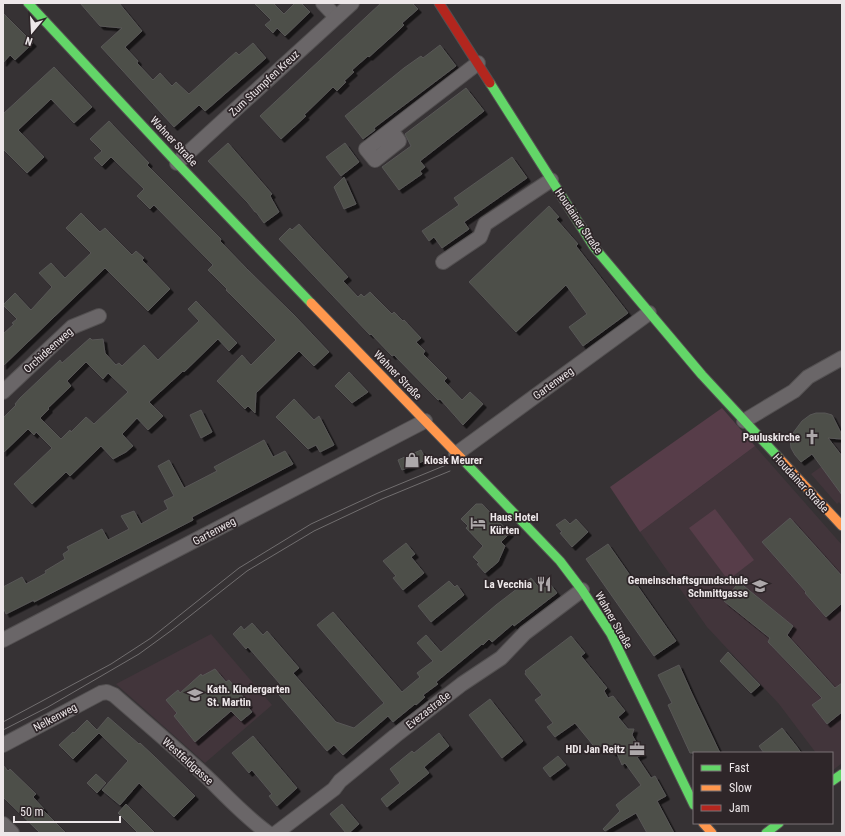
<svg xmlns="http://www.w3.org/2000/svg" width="845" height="836" viewBox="0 0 845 836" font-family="'Roboto Condensed',sans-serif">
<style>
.built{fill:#42353b}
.green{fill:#573d49}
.building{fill:#4e4f48;stroke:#585757;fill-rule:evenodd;filter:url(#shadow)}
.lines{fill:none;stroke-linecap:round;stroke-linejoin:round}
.street-casing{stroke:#535051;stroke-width:16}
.fast-casing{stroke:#535051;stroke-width:11}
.slow-casing{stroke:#535051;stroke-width:11}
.jam-casing{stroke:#535051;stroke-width:11}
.street{stroke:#6a6668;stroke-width:14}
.fast{stroke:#63d668;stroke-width:9}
.slow{stroke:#ff974d;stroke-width:9}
.jam{stroke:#b3261e;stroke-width:9}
.tram{stroke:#716e6f;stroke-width:1}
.labels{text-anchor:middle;stroke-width:3.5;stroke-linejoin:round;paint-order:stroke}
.street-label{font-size:11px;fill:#ede7e9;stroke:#2e2629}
.poi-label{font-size:11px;font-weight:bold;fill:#ede7e9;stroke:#2e2629;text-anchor:end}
</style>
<defs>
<filter id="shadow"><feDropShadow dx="3.5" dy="3.5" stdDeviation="0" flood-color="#0009"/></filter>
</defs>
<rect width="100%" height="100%" fill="#363234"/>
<g class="built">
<path d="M755 446 842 545V763L832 771V753H816L779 704 707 627 640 532Z"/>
<path d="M842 452V506L839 502 837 504 811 474Z"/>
<path d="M211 634 272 705 205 763 116 684Z"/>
</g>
<g class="green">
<path d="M722 408 755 446 640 532 610 487Z"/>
<path d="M715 509 754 560 728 580 689 528Z"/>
</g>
<g class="building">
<path d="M80 3H119L142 31 125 47 138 61 137 63 153 80 160 73 172 86 176 82 189 94 236 52 239 55 253 43 266 58 210 107 205 111 199 105 174 127 101 47 122 28 100 26Z"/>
<path d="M254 3H273L284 14 295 3H301L310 12 285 36 277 28 273 33 265 25 271 20Z"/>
<path d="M381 3H412L418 9 402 23 404 25 399 30 369 57 368 56 352 70 354 72 344 81 346 82 337 91 333 87 304 115 306 116 281 139 260 116Z"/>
<path d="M3 13 33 43 15 60 10 55 3 63Z"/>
<path d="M440 45 456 66 374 128 375 130 363 139 345 116 404 68 421 56 423 58Z"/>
<path d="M54 67 92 107 74 123 51 99 18 130 44 157 27 173 3 149V114Z"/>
<path d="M466 88 484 111 420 161 425 167 420 171 422 174 399 190 382 167 411 146 405 134Z"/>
<path d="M109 121 149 163 147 165 221 239 220 241 247 269 294 315 329 352 314 366 299 351 256 393 255 413 248 406 245 409 217 381 242 355 251 365 276 340 226 290 227 289 208 270 213 265 154 205 150 209 137 196 144 189 111 157 102 166 94 158 102 151 90 139Z"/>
<path d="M228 143 272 194 270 196 279 212 264 223 256 212H255L248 203 208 161Z"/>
<path d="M345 143 359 162 341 176 326 157Z"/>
<path d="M512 157 527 178 464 222 469 229 442 248 434 237 429 241 422 231 459 205 454 198Z"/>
<path d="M344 177 356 204 344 209 334 187Z"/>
<path d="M549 206 559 217 556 219 578 244 576 246 628 313 583 346 569 327 587 314 566 285 516 332 469 282Z"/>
<path d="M81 213 100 232 105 228 132 255 136 251 144 258 142 260 170 289 148 311 105 268 3 366V334L14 324 12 323 17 319 3 305 15 293 31 310 52 287 39 273 51 263 65 278 91 253 66 228Z"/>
<path d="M299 224 348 277 343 281 358 297 361 294 364 297 370 292 392 314 394 312 403 321 404 320 421 338 416 342 425 351 423 354 447 378 444 381 462 400 470 392 483 404 463 425 440 399 438 400 394 355 392 356 371 334 370 335 279 239 290 228 292 230Z"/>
<path d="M196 301 237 343 229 351 218 339 184 372 183 371 149 402 163 416 148 430 137 418 122 434 133 446 126 452 113 459 101 446 70 476 66 472 32 504 14 484 52 448 36 432 34 435 28 429 3 453V418L16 405 15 404 20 398 60 360 62 363 90 338 92 340 103 339 105 353 116 365 119 363 122 366 144 345 158 360 199 321 188 309ZM86 362 103 379 108 373 128 392 94 424 86 417 71 432 70 430 61 439 40 418 49 409 48 408 71 386 67 381Z"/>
<path d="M349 372 368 392 352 403 335 386Z"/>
<path d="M294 399 314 420 319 416 334 445 320 452 316 445 308 449 276 417Z"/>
<path d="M201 410 212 432 201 438 190 415Z"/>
<path d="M816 413H825L832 415 842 435V439L828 438 842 456V495L812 454 801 462 795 455 791 448 790 437 802 421 810 415Z"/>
<path d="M264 440 273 457 285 451 293 464 192 517 193 520 166 534 34 602V600L6 614 3 607V587L22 577 26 584 46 573 45 571 65 559 63 554 69 550 67 547 102 529 108 540 129 529 121 516 134 511 141 524 168 509 164 501 174 496 158 466 169 460 184 488 217 471 214 467Z"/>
<path d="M421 450 426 460 402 470 398 460Z"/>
<path d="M476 504H482L510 533 501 542 505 546 498 562 485 573 477 564 479 563 473 557 483 546 466 528 468 526 461 519Z"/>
<path d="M790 518 842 576V603L826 617 805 593 806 592 762 542Z"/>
<path d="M565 519 570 524 576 519 588 532 572 547 560 533 562 532 556 525Z"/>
<path d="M406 543 415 554 411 557 424 573 403 590 393 578 396 576 383 561Z"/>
<path d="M608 544 676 641 654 656 586 559Z"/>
<path d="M531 578 541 590 550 584 557 593 514 626 513 624 492 642 489 639 483 645 482 644 436 682 438 684 423 695 425 697 416 705 415 704 393 722 388 716 343 755 334 745 327 751 274 689 280 684 248 647 246 649 233 634 241 626 244 630 252 623 263 635 267 631 299 668 293 673 336 722 354 728 384 703 317 625 333 612 402 692 420 677 417 673 433 661 417 643 426 635 441 652 496 605Z"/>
<path d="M449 581 455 587 457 585 464 595 431 622 418 606Z"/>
<path d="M739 582 793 626 787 635 835 688 842 683V712L827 724 812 705 822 698 768 642 770 638 724 601Z"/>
<path d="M571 636 585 653 581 656 607 688 604 691 608 698 613 696 625 711 618 717 628 729H634L632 735 643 754 637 757 651 778 655 776 666 796 657 801 674 833H647L636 813 605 831 603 829 620 811 616 805 641 785 625 763 622 765 616 751 613 753 605 743 597 750 575 723 555 737 547 727 553 723 535 700 542 695 525 674 526 672 525 671Z"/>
<path d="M728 652 760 685 751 693 720 661Z"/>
<path d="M679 665 692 694 720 753H690L668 705 672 703 658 675Z"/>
<path d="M215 669 226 682 229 680 249 704 247 706 252 712 241 721 231 711 195 742 174 716 177 713 166 700 178 690 180 693 201 674 202 676Z"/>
<path d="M490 699 523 741 502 758 469 715Z"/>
<path d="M108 717 139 744 140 743 155 757 195 796 174 817 139 783 120 805 102 790 128 761 99 733 73 759 59 745 73 732 74 733 87 720 97 730Z"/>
<path d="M782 728 797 747 801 753H764L759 746Z"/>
<path d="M439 733 449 746 424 767 429 773 387 807 381 799 400 783 390 769 412 751 414 753Z"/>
<path d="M253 736 297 788 277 806 269 796 272 794 252 770 249 773 232 753Z"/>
<path d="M558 756 566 765 550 777 543 768Z"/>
<path d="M3 765 8 771 10 769 36 794 33 797 44 809 43 810 66 833H40L3 797Z"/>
<path d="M96 774 106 783 97 793 87 783Z"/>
<path d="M126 804 155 833H138L118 813Z"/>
<path d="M342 804 359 824 349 833H346L330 814Z"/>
</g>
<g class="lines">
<g class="street-casing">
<g id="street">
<path d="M323 3 336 17"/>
<path d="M391 130 399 141 375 160 366 149 478 63"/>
<path d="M177 163 352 3"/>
<path d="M443 262 480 237 485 224 551 180"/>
<path d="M3 392 72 327 99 316"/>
<path d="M744 421 794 391 808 377 842 358"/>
<path d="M456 454 649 313"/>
<path d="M3 640 425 421"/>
<path d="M3 745 101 693 107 692 114 695C147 724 181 752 212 782 230 800 247 818 268 833"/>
<path d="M3 824 12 833"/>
<path d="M276 833 334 789 340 781 395 736 462 684 501 658 525 633 582 590"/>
</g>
</g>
<g class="fast-casing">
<g id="fast">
<path d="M28 3 177 163 311 303"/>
<path d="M490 83 594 247 702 375 779 458"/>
<path d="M462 459 560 561 582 590 611 634 694 805"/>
<path d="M832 781 842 774"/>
<path d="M766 833 779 823"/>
</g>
</g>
<g class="slow-casing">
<g id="slow">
<path d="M311 303 462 459"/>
<path d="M779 458 842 526"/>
<path d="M703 823 712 833"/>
</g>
</g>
<g class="jam-casing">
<path id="jam" d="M439 3 490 83"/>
</g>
<use href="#street" class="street"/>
<use href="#fast" class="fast"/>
<use href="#slow" class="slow"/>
<use href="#jam" class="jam"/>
<g class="tram">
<path d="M3 722 111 664 151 638 239 568 311 524 378 493 446 465"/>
<path d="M3 730 48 707 139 654 172 630 247 571 314 531 382 499 450 471"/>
</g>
</g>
<defs>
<g id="church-bare" transform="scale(1.2)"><path d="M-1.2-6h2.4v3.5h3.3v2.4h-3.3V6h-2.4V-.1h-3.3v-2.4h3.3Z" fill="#ada8aa" stroke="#2e2629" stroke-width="2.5" paint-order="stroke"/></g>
<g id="shop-bare" transform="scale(1.2)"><path d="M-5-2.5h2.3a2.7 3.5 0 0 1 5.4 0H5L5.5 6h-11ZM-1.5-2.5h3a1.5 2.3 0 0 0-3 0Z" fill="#ada8aa" stroke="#2e2629" stroke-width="2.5" paint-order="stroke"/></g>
<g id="hotel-bare" transform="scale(1.2)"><path d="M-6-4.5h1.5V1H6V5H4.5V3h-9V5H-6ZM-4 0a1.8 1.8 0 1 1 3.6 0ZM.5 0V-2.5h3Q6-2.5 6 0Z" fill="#ada8aa" stroke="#2e2629" stroke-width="2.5" paint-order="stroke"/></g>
<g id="restaurant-bare" transform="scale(1.2)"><path d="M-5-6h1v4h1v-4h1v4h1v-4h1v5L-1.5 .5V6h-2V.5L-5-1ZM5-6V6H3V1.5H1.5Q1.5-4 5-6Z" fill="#ada8aa" stroke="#2e2629" stroke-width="2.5" paint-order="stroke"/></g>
<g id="school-bare" transform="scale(1.2)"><path d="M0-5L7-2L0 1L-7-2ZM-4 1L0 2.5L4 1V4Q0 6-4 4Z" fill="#ada8aa" stroke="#2e2629" stroke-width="2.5" paint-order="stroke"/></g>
<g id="office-bare" transform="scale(1.2)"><path d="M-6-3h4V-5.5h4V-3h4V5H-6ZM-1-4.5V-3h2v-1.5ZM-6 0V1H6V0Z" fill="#ada8aa" stroke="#2e2629" stroke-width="2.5" paint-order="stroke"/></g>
</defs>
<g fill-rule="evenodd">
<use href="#church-bare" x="812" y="437"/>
<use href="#shop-bare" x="412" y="460"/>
<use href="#hotel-bare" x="478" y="523"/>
<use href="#restaurant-bare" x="544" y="584"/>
<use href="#school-bare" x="760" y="586"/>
<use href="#school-bare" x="195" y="695"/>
<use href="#office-bare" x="637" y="749"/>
</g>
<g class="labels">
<g class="street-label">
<text transform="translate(264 83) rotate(-43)" y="4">Zum Stumpfen Kreuz</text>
<text transform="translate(174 141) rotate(47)" y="4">Wahner Straße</text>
<text transform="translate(579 221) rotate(56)" y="4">Houdainer Straße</text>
<text transform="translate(48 350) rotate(-42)" y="4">Orchideenweg</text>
<text transform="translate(398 375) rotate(46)" y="4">Wahner Straße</text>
<text transform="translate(553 383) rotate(-36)" y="4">Gartenweg</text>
<text transform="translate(801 483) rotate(47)" y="4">Houdainer Straße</text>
<text transform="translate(214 531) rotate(-28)" y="4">Gartenweg</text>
<text transform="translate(614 620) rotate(60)" y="4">Wahner Straße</text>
<text transform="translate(428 710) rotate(-38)" y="4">Evezastraße</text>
<text transform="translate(55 717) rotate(-28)" y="4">Nelkenweg</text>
<text transform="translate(188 761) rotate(42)" y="4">Westfeldgasse</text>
</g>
<g class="poi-label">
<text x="800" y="441">Pauluskirche</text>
<text x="424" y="464" text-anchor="start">Kiosk Meurer</text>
<text x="490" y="521" text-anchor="start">Haus Hotel<tspan x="490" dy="13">Kürten</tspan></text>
<text x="748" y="584">Gemeinschaftsgrundschule<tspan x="748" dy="13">Schmittgasse</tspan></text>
<text x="532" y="588">La Vecchia</text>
<text x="207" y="693" text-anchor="start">Kath. Kindergarten<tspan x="207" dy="13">St. Martin</tspan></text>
<text x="625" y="753">HDI Jan Reitz</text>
</g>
</g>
<rect width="845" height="836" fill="none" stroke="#ede7e9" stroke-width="8"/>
<rect x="693" y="752" width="140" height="72" fill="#2e2629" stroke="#7a7376"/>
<rect x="701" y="765" width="20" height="6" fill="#63d668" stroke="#7a7376"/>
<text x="729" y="772" font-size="12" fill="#ede7e9">Fast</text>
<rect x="701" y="785" width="20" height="6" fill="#ff974d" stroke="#7a7376"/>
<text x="729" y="792" font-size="12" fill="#ede7e9">Slow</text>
<rect x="701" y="805" width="20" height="6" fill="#b3261e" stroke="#7a7376"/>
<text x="729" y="812" font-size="12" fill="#ede7e9">Jam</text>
<g transform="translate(32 32) rotate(198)" stroke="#2e2629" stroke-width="3" paint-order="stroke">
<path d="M0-3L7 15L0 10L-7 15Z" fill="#ede7e9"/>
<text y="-6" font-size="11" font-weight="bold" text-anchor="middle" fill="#ede7e9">N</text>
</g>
<path d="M14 816v6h106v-6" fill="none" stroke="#ede7e9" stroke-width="2"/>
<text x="20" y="816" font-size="12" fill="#ede7e9" stroke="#2e2629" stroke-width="3" paint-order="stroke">50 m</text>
</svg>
